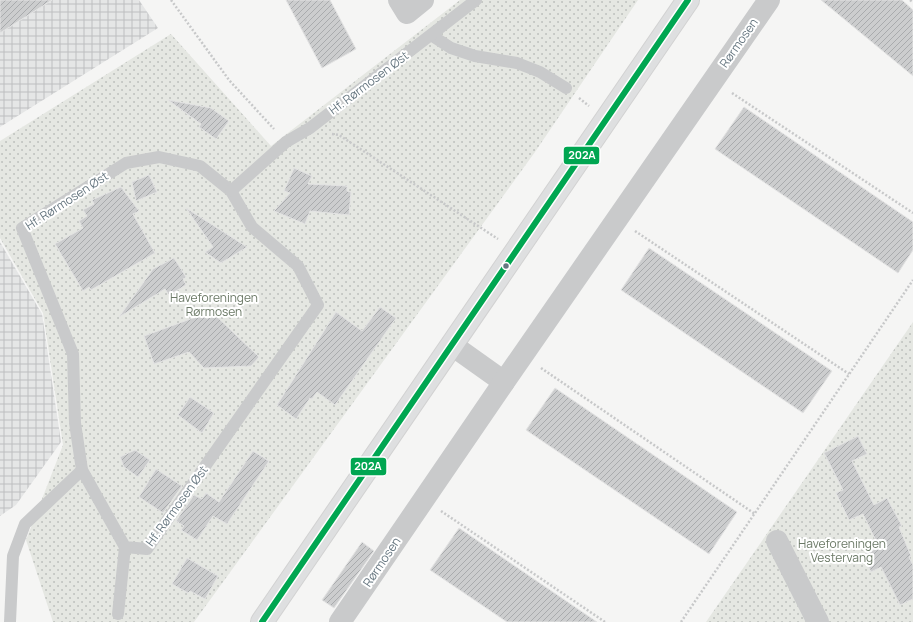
<svg xmlns="http://www.w3.org/2000/svg" width="913" height="622" viewBox="0 0 913 622" font-family="Manrope,sans-serif">
<style>
.industrial{fill:url(#industrial-grid)}
.garden{fill:url(#garden-dots)}
.building{fill:url(#building-hatch);stroke:#e4e4e4}
.lines{fill:none;stroke-linecap:round;stroke-linejoin:round}
.secondary-casing{stroke:#d2d2d2;stroke-width:24}
.path{stroke:#c7c8c9;stroke-width:2.5;stroke-dasharray:2 2;stroke-linecap:butt}
.lane{stroke:#c9cacb;stroke-width:12}
.street{stroke:#c9cacb;stroke-width:22}
.secondary{stroke:#dedfe0;stroke-width:22}
.bus-1-casing{stroke:#fff;stroke-width:9}
.bus-1{stroke:#00a651;stroke-width:6}
.bus-dot{fill:#677781;stroke:#fff;stroke-width:1.5}
.labels{text-anchor:middle;stroke-width:4;stroke-linejoin:round;paint-order:stroke}
.street-label{font-size:12px;fill:#677781;stroke:#fff}
.park-label{font-size:12px;fill:#6b7966;stroke:#fff}
.line-badge{stroke:#fff;stroke-width:1.5}
.badge-label{font-size:11px;text-anchor:middle;font-weight:bold;fill:#fff}
</style>
<defs>
<pattern id="industrial-grid" width="8" height="8" patternUnits="userSpaceOnUse"><rect width="8" height="8" fill="#e5e6e6"/><path d="M0 4h8M4 0v8" fill="none" stroke="#bdbfc0"/></pattern>
<pattern id="garden-dots" width="8" height="8" patternUnits="userSpaceOnUse"><rect width="8" height="8" fill="#e5e7e2"/><path d="M2 2h.1M6 6h.1" fill="none" stroke="#bdc0bd" stroke-width="1.8" stroke-linecap="round"/></pattern>
<pattern id="building-hatch" width="6" height="6" patternUnits="userSpaceOnUse"><rect width="6" height="6" fill="#cccdce"/><path d="M-1 1l2-2M0 6l6-6M5 7l2-2" fill="none" stroke="#a9abad"/></pattern>
</defs>
<rect width="100%" height="100%" fill="#f5f5f4"/>
<g class="industrial">
<path d="M0 0H139L158 28 0 127Z"/>
<path d="M0 242 42 314 61 442 16 505 0 516Z"/>
</g>
<g class="garden">
<path d="M460 0H638L535 152 194 622H53L26 540 63 445 43 313 0 238V141L171 34 271 146Z"/>
<path d="M913 322V622H706Z"/>
</g>
<g class="building">
<path d="M0 0H52L0 33Z"/>
<path d="M286 0H330L356 49 322 68Z"/>
<path d="M821 0H902L913 10V76Z"/>
<path d="M168 100 211 108 229 121 216 139 199 127 201 124Z"/>
<path d="M744 107 913 222V250L898 273 715 149Z"/>
<path d="M294 168 312 176 308 184 347 186V191L351 192 349 215 310 211 305 224 274 211 290 193 284 191Z"/>
<path d="M149 175 157 192 136 201 132 182Z"/>
<path d="M121 187 139 211 133 214 155 253 91 290 89 287 83 291 55 244 83 228 79 221 87 216 83 210 94 204 92 200Z"/>
<path d="M186 208 247 247 221 263 205 252 213 247Z"/>
<path d="M649 248 832 371 803 413 621 290Z"/>
<path d="M174 258 186 277 183 279 186 285 169 295 165 289 119 317 153 269Z"/>
<path d="M380 307 396 318 335 405 317 392 312 399 310 398 296 419 277 405 336 312 362 331Z"/>
<path d="M212 312 259 357 251 366 204 368 189 352 154 364 144 336 204 314 207 319Z"/>
<path d="M555 388 737 512 709 554 526 430Z"/>
<path d="M190 397 214 413 202 433 178 415Z"/>
<path d="M858 436 867 454 852 461 874 505 887 498 902 526 899 527 911 556 909 557 913 565V599L900 605 881 567 871 572 863 555 879 547 863 514 849 520 836 493 843 490 824 453Z"/>
<path d="M135 450 150 460 138 477 124 467 120 457Z"/>
<path d="M253 451 269 461 227 524 213 516 197 540 181 530 184 526 176 521 194 495 202 499 206 493 219 502Z"/>
<path d="M156 469 182 486 163 513 139 497Z"/>
<path d="M459 528 597 622H507L430 570Z"/>
<path d="M362 542 374 551 334 608 322 600Z"/>
<path d="M187 558 218 576 205 599 190 591 188 593 172 584Z"/>
</g>
<g class="lines">
<g class="secondary-casing">
<path id="secondary" d="M262 622 688 0"/>
</g>
<g class="path">
<path d="M171 0 229 80 274 129"/>
<path d="M910 0 913 2"/>
<path d="M732 93 913 213"/>
<path d="M579 98 589 106"/>
<path d="M332 134 339 135 498 239"/>
<path d="M635 231 849 374"/>
<path d="M541 368 755 514"/>
<path d="M441 511 605 622"/>
<path d="M681 622 913 280"/>
</g>
<g class="lane">
<path d="M431 35 451 48 475 56 517 63 540 72 566 88"/>
<path d="M159 157 200 166 231 191 252 227 298 266 318 305 147 549 125 547 82 470 75 423 73 354 22 228 126 163Z"/>
<path d="M231 191 286 142 310 128 476 0"/>
<path d="M118 614 125 547"/>
<path d="M10 622 13 556 25 524 82 470"/>
</g>
<g class="street">
<path d="M399 0 407 13 423 0"/>
<path d="M452 345 504 382"/>
<path d="M777 541 818 622"/>
<path d="M340 622 504 382 769 0"/>
</g>
<use href="#secondary" class="secondary"/>
<g class="bus-1-casing">
<path id="bus-1" d="M262 622 688 0"/>
</g>
<use href="#bus-1" class="bus-1"/>
</g>
<circle class="bus-dot" cx="506" cy="266" r="3.5"/>
<g class="labels">
<g class="street-label">
<text transform="translate(739 43) rotate(-55)" y="4">Rørmosen</text>
<text transform="translate(369 83) rotate(-37)" y="4">Hf. Rørmosen Øst</text>
<text transform="translate(67 201) rotate(-33)" y="4">Hf. Rørmosen Øst</text>
<text transform="translate(177 506) rotate(-54)" y="4">Hf. Rørmosen Øst</text>
<text transform="translate(382 562) rotate(-56)" y="4">Rørmosen</text>
</g>
<g class="park-label">
<text x="214" y="302">Haveforeningen<tspan x="214" dy="14">Rørmosen</tspan></text>
<text x="842" y="548">Haveforeningen<tspan x="842" dy="14">Vestervang</tspan></text>
</g>
</g>
<g class="line-badge">
<rect x="563" y="146" width="37" height="19" rx="4" fill="#00a651"/>
<rect x="350" y="457" width="37" height="19" rx="4" fill="#00a651"/>
</g>
<g class="badge-label">
<text x="582" y="159">202A</text>
<text x="368" y="470">202A</text>
</g>
</svg>
